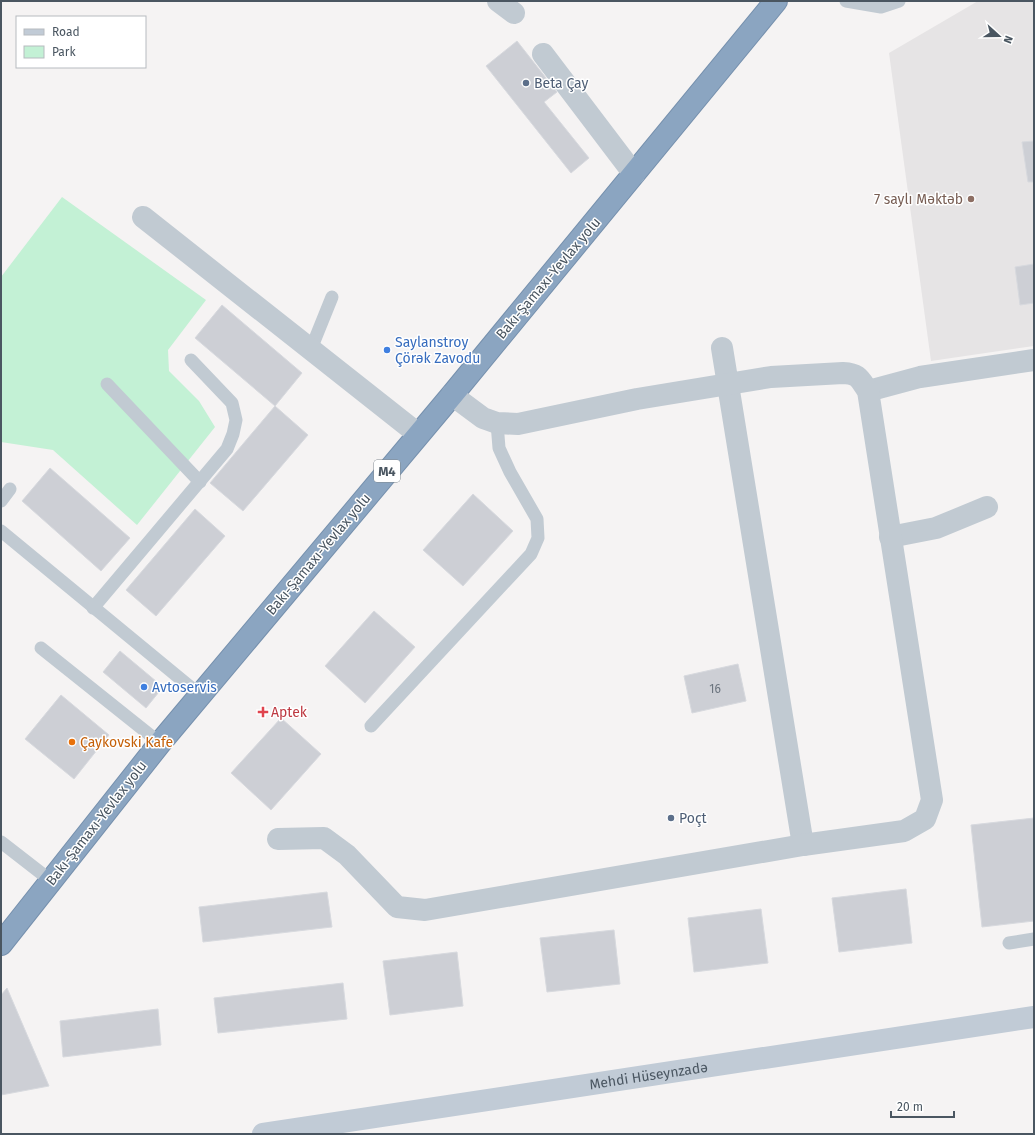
<svg xmlns="http://www.w3.org/2000/svg" width="1035" height="1135" viewBox="0 0 1035 1135" font-family="'Fira Sans',sans-serif">
<style>
.education{fill:#e6e4e5}
.green{fill:#c3f1d5}
.building{fill:#cdcfd5;stroke:#d7d9de}
.lines{fill:none;stroke-linecap:round;stroke-linejoin:round}
.highway-casing{stroke:#7690ad;stroke-width:24}
.lane{stroke:#c1cad2;stroke-width:13}
.street{stroke:#c1cad2;stroke-width:22}
.secondary{stroke:#c1cbd6;stroke-width:22}
.highway{stroke:#8ba5c1;stroke-width:22}
.service-dot{fill:#5c6f8a;stroke:#fff;stroke-width:1.5}
.education-dot{fill:#8d6e63;stroke:#fff;stroke-width:1.5}
.shop-dot{fill:#3f7fe0;stroke:#fff;stroke-width:1.5}
.health-dot{fill:#e0444e;stroke:#fff;stroke-width:1.5}
.food-dot{fill:#e8710a;stroke:#fff;stroke-width:1.5}
.labels{text-anchor:middle;stroke-width:3;stroke-linejoin:round;paint-order:stroke}
.number-label{font-size:12px;fill:#6b747e}
.shield{fill:#fff;stroke:#808990;stroke-width:1}
.shield-label{font-size:13px;font-weight:bold;fill:#4a5661}
.service-label{font-size:14px;fill:#4e5e75;stroke:#fff;text-anchor:start}
.education-label{font-size:14px;fill:#785e54;stroke:#fff;text-anchor:end}
.street-label{font-size:14px;fill:#4a5661;stroke:#fff}
.shop-label{font-size:14px;fill:#366cbe;stroke:#fff;text-anchor:start}
.health-label{font-size:14px;fill:#be3a42;stroke:#fff;text-anchor:start}
.food-label{font-size:14px;fill:#c56008;stroke:#fff;text-anchor:start}
</style>
<rect width="100%" height="100%" fill="#f5f3f3"/>
<path class="education" d="M978 1H1034V346L931 361 889 53Z"/>
<path class="green" d="M62 197 206 300 168 350 169 371 199 401 215 427 137 525 53 450 1 442V277Z"/>
<g class="building">
<path d="M517 41 557 92 544 102 589 158 571 173 486 66Z"/>
<path d="M1034 141V182H1028L1022 142Z"/>
<path d="M1034 264V303L1020 305 1015 267Z"/>
<path d="M222 305 302 373 275 406 195 338Z"/>
<path d="M275 406 308 435 243 511 210 483Z"/>
<path d="M50 468 130 538 101 571 22 501Z"/>
<path d="M473 494 513 531 463 586 423 550Z"/>
<path d="M195 509 225 536 156 616 126 590Z"/>
<path d="M374 611 415 647 365 703 325 666Z"/>
<path d="M120 651 163 687 146 708 103 672Z"/>
<path d="M738 664 746 701 692 713 684 676Z"/>
<path d="M61 695 109 735 74 779 25 739Z"/>
<path d="M281 718 321 754 271 810 231 773Z"/>
<path d="M1034 818V921L982 927 971 825Z"/>
<path d="M906 889 912 943 839 952 832 898Z"/>
<path d="M327 892 332 927 203 942 199 907Z"/>
<path d="M761 909 768 963 694 972 688 918Z"/>
<path d="M614 930 620 984 547 992 540 938Z"/>
<path d="M457 952 463 1006 390 1015 383 961Z"/>
<path d="M343 983 347 1019 218 1033 214 998Z"/>
<path d="M7 988 49 1086 1 1095V995Z"/>
<path d="M158 1009 161 1045 63 1057 60 1021Z"/>
</g>
<g class="lines">
<g class="highway-casing">
<path id="highway" d="M1 944 160 743 452 395 776 1"/>
</g>
<g class="lane">
<path d="M846 1 881 7 899 1"/>
<path d="M311 349 332 297"/>
<path d="M107 384 200 482"/>
<path d="M1 501 10 489"/>
<path d="M1 531 200 695"/>
<path d="M93 608 227 449 233 434 236 420 232 403 191 360"/>
<path d="M41 648 160 743"/>
<path d="M371 726 531 554 538 538 537 519 510 472 499 448 497 423"/>
<path d="M1 842 50 880"/>
<path d="M1009 943 1034 939"/>
</g>
<g class="street">
<path d="M498 1 514 13"/>
<path d="M543 54 634 174"/>
<path d="M143 217 418 434"/>
<path d="M722 348 803 845"/>
<path d="M868 391 920 377 1034 360"/>
<path d="M890 537 936 528 987 507"/>
<path d="M278 839 324 838 347 855 397 907 425 910 803 845 904 831 925 819 932 800 868 391C859 378 859 374 843 373L771 377 637 399 518 424 497 423 483 418 452 395"/>
</g>
<path class="secondary" id="s1" d="M263 1134 1034 1017"/>
<use href="#highway" class="highway"/>
</g>
<g class="service-dot">
<circle cx="526" cy="83" r="4"/>
<circle cx="671" cy="818" r="4"/>
</g>
<circle class="education-dot" cx="971" cy="199" r="4"/>
<g class="shop-dot">
<circle cx="387" cy="350" r="4"/>
<circle cx="144" cy="687" r="4"/>
</g>
<path class="health-dot" d="M261 706h4v4h4v4h-4v4h-4v-4h-4v-4h4z"/>
<circle class="food-dot" cx="72" cy="742" r="4"/>
<g class="labels">
<g class="number-label">
<text x="715" y="693">16</text>
</g>
<rect class="shield" x="374" y="460" width="26" height="22" rx="3"/>
<g class="shield-label">
<text x="387" y="476">M4</text>
</g>
<g class="service-label">
<text x="534" y="88">Beta Çay</text>
<text x="679" y="823">Poçt</text>
</g>
<g class="education-label">
<text x="963" y="204">7 saylı Məktəb</text>
</g>
<g class="street-label">
<text transform="translate(548 278) rotate(-50)" y="5">Bakı-Şamaxı-Yevlax yolu</text>
<text transform="translate(318 554) rotate(-50)" y="5">Bakı-Şamaxı-Yevlax yolu</text>
<text transform="translate(96 823) rotate(-52)" y="5">Bakı-Şamaxı-Yevlax yolu</text>
<text dy="5" stroke="none"><textPath href="#s1" startOffset="390">Mehdi Hüseynzadə</textPath></text>
</g>
<g class="shop-label">
<text x="395" y="347">Saylanstroy<tspan x="395" dy="16">Çörək Zavodu</tspan></text>
<text x="152" y="692">Avtoservis</text>
</g>
<g class="health-label">
<text x="271" y="717">Aptek</text>
</g>
<g class="food-label">
<text x="80" y="747">Çaykovski Kafe</text>
</g>
</g>
<rect width="1035" height="1135" fill="none" stroke="#4a5661" stroke-width="4"/>
<rect x="16" y="16" width="130" height="52" fill="#ffffff" stroke="#b7bbc0"/>
<rect x="24" y="29" width="20" height="6" fill="#c1cbd6" stroke="#b7bbc0"/>
<text x="52" y="36" font-size="12" fill="#4a5661">Road</text>
<rect x="24" y="46" width="20" height="12" fill="#c3f1d5" stroke="#b7bbc0"/>
<text x="52" y="56" font-size="12" fill="#4a5661">Park</text>
<g transform="translate(999 36) rotate(111)" stroke="#ffffff" stroke-width="3" paint-order="stroke">
<path d="M0-3L7 15L0 10L-7 15Z" fill="#4a5661"/>
<text y="-6" font-size="11" font-weight="bold" text-anchor="middle" fill="#4a5661">N</text>
</g>
<path d="M891 1111v6h63v-6" fill="none" stroke="#4a5661" stroke-width="2"/>
<text x="897" y="1111" font-size="12" fill="#4a5661" stroke="#ffffff" stroke-width="3" paint-order="stroke">20 m</text>
</svg>
